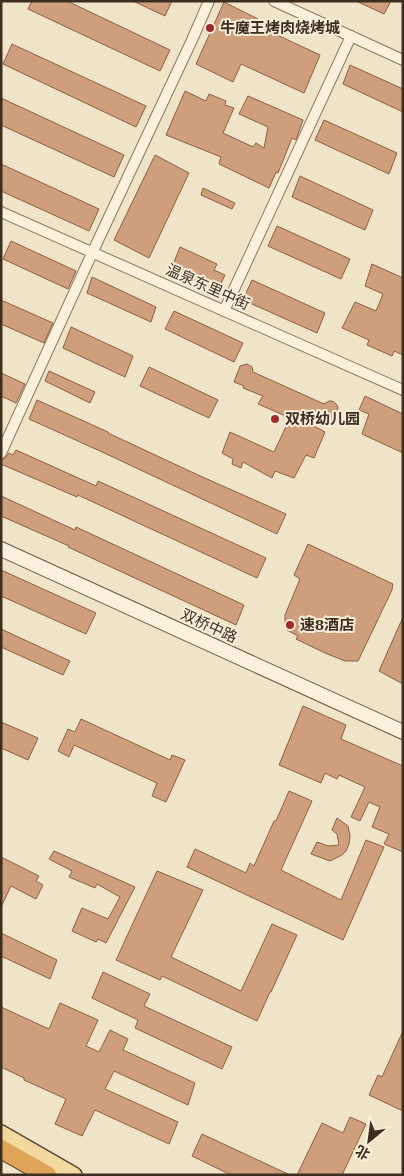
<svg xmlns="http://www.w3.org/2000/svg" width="404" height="1176" viewBox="0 0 404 1176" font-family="'IBM Plex Serif','Noto Sans SC',serif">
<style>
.building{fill:#cf9f7d;stroke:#8d5f41}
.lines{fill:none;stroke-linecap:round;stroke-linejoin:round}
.street-casing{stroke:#8d765c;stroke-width:12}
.secondary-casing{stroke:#6f573f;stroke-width:16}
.primary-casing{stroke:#5b4430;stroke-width:18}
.highway-casing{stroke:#5b4430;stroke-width:20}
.street{stroke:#faf1dc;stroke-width:10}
.secondary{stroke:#faf1dc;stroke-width:14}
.primary{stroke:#f3d9a0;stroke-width:15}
.highway{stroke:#e0a458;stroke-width:18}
.poi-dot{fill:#9e2a2b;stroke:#f7eed8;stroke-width:2}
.labels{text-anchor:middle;stroke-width:4;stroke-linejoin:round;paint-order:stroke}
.poi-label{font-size:15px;font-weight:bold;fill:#3d2e20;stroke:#f7eed8;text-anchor:start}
.street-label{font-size:15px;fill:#3d2e20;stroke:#f7eed8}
</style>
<rect width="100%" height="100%" fill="#f0e4c8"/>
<g class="building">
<path d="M32 1H67L170 50 160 71 28 9Z"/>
<path d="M133 1H172L165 16Z"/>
<path d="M356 1H391L384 14Z"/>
<path d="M224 2 260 20 258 26 320 55 304 93 241 64 233 82 196 64Z"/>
<path d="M12 44 146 106 136 127 3 64Z"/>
<path d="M350 65 403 89V112L343 84Z"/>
<path d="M185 91 206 101 209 94 226 101 225 105 234 108 223 133 253 147 256 143 264 148 268 127 239 114 248 96 303 120 296 140 292 138 278 173 276 172 269 188 219 164 221 157 166 135Z"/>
<path d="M1 98 124 155 114 177 1 125Z"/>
<path d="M324 120 397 153 389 174 315 140Z"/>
<path d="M155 155 189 173 149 258 114 240Z"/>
<path d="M1 164 99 209 89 231 1 191Z"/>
<path d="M300 176 373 210 365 230 292 197Z"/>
<path d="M203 188 235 203 232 209 201 195Z"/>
<path d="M277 226 350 259 341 279 268 246Z"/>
<path d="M11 241 76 271 68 289 3 259Z"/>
<path d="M180 247 217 264 214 270 225 275 217 291 171 270Z"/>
<path d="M372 264 403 278V355L394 351 392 356 367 345 369 340 342 328 355 302 376 311 383 294 365 286Z"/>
<path d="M92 277 156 307 151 322 87 293Z"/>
<path d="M252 280 325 313 317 333 243 300Z"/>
<path d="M1 300 53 323 44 343 1 324Z"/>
<path d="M174 311 243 343 234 362 165 329Z"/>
<path d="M71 327 133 356 125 377 63 348Z"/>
<path d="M247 364 252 367 253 372 324 404 329 401H332L334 402 337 405 338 408 332 421 310 424 325 432 314 458 306 455 294 478 275 471 272 478 243 462 241 468 232 464 233 459 222 453 230 432 274 452 290 418 258 404 263 396 243 388 244 386 234 382 240 366Z"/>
<path d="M149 367 218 400 209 418 140 386Z"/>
<path d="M49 371 95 392 90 403 45 381Z"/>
<path d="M1 373 25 384 16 403 1 396Z"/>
<path d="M365 396 403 414V453L362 434 369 414 359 410Z"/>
<path d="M37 400 108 432V433L198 475 286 514 277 534 100 451 29 419Z"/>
<path d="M16 450 96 486 98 481 266 558 257 578 78 495 77 497 1 464V460L5 458 9 453 13 455Z"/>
<path d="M1 496 75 530 76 527 244 605 236 625 68 547 69 546 1 516Z"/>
<path d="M308 544 393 584 392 590 358 661H345L325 653 296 639 298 636 287 630 285 623V615L300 579 294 575Z"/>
<path d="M1 570 96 613 86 634 1 596Z"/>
<path d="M403 617V684L379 671Z"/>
<path d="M1 629 70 661 63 675 1 647Z"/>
<path d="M303 706 346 725 341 739 403 766V852L384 844 389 834 372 827 380 807 369 802 360 821 351 817 365 787 339 775 337 779 325 773 321 783 279 765Z"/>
<path d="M81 719 170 760 172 755 185 760 166 802 152 796 157 783 74 745 69 757 58 751 68 729 75 732Z"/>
<path d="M1 722 38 738 28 760 1 748Z"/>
<path d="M289 791 312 801 281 870 341 900 366 840 384 847 343 940 187 867 195 849 246 873 250 863 254 866 274 821H276Z"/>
<path d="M337 818 348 826 350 836 349 844 346 851 342 855 330 861 311 854 317 842 328 846 339 845 337 834 332 830Z"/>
<path d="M54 851 135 887 106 943 98 939 96 942 72 931 82 908 108 919 120 897 97 884 95 888 69 877 72 871 49 859Z"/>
<path d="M1 857 39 876 36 881 43 885 36 899 11 886 1 907Z"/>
<path d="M157 871 203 890 171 957 241 991 272 924 297 935 271 992H270L257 1021 162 976 160 980 116 960Z"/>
<path d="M1 933 57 960 50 979 1 956Z"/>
<path d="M103 972 150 994 144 1006 232 1047 222 1069 135 1028 138 1020 92 998Z"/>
<path d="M60 1003 98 1020 86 1046 99 1052 110 1030 128 1039 123 1050 195 1083 188 1105 114 1071 105 1089 178 1122 169 1144 95 1110 82 1136 55 1124 66 1099 24 1080V1078L1 1067V1007L49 1029Z"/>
<path d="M403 1031V1111L369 1095 378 1075 382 1077Z"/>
<path d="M350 1117 366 1124 342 1175H297L322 1123 343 1133Z"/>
<path d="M202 1134 290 1175H231L192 1156Z"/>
</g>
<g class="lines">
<g class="street-casing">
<g id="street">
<path d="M274 1 403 60"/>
<path d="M1 212 403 390"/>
<path d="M224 311 351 36"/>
<path d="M1 453 94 249 192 40 209 1"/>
</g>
</g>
<g class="secondary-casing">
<path id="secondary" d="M1 549 403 732"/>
</g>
<g class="primary-casing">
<path id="primary" d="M1 1133 74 1175"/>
</g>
<g class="highway-casing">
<path id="highway" d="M1 1149 47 1175"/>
</g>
<use href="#street" class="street"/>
<use href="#secondary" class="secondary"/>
<use href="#primary" class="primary"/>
<use href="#highway" class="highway"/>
</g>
<g class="poi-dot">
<circle cx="210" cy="28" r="5"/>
<circle cx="275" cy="419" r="5"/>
<circle cx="290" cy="625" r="5"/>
</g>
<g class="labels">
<g class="poi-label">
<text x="220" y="33">牛魔王烤肉烧烤城</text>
<text x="285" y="424">双桥幼儿园</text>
<text x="300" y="630">速8酒店</text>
</g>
<g class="street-label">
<text transform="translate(208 287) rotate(24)" y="5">温泉东里中街</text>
<text transform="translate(209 626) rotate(25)" y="5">双桥中路</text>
</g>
</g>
<rect width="404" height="1176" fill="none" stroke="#3d2e20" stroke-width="5"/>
<g transform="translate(369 1141) rotate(209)" stroke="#f7eed8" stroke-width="4" paint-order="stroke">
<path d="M0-4L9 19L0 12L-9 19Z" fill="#3d2e20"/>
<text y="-8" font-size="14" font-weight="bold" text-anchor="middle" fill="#3d2e20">北</text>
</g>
</svg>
